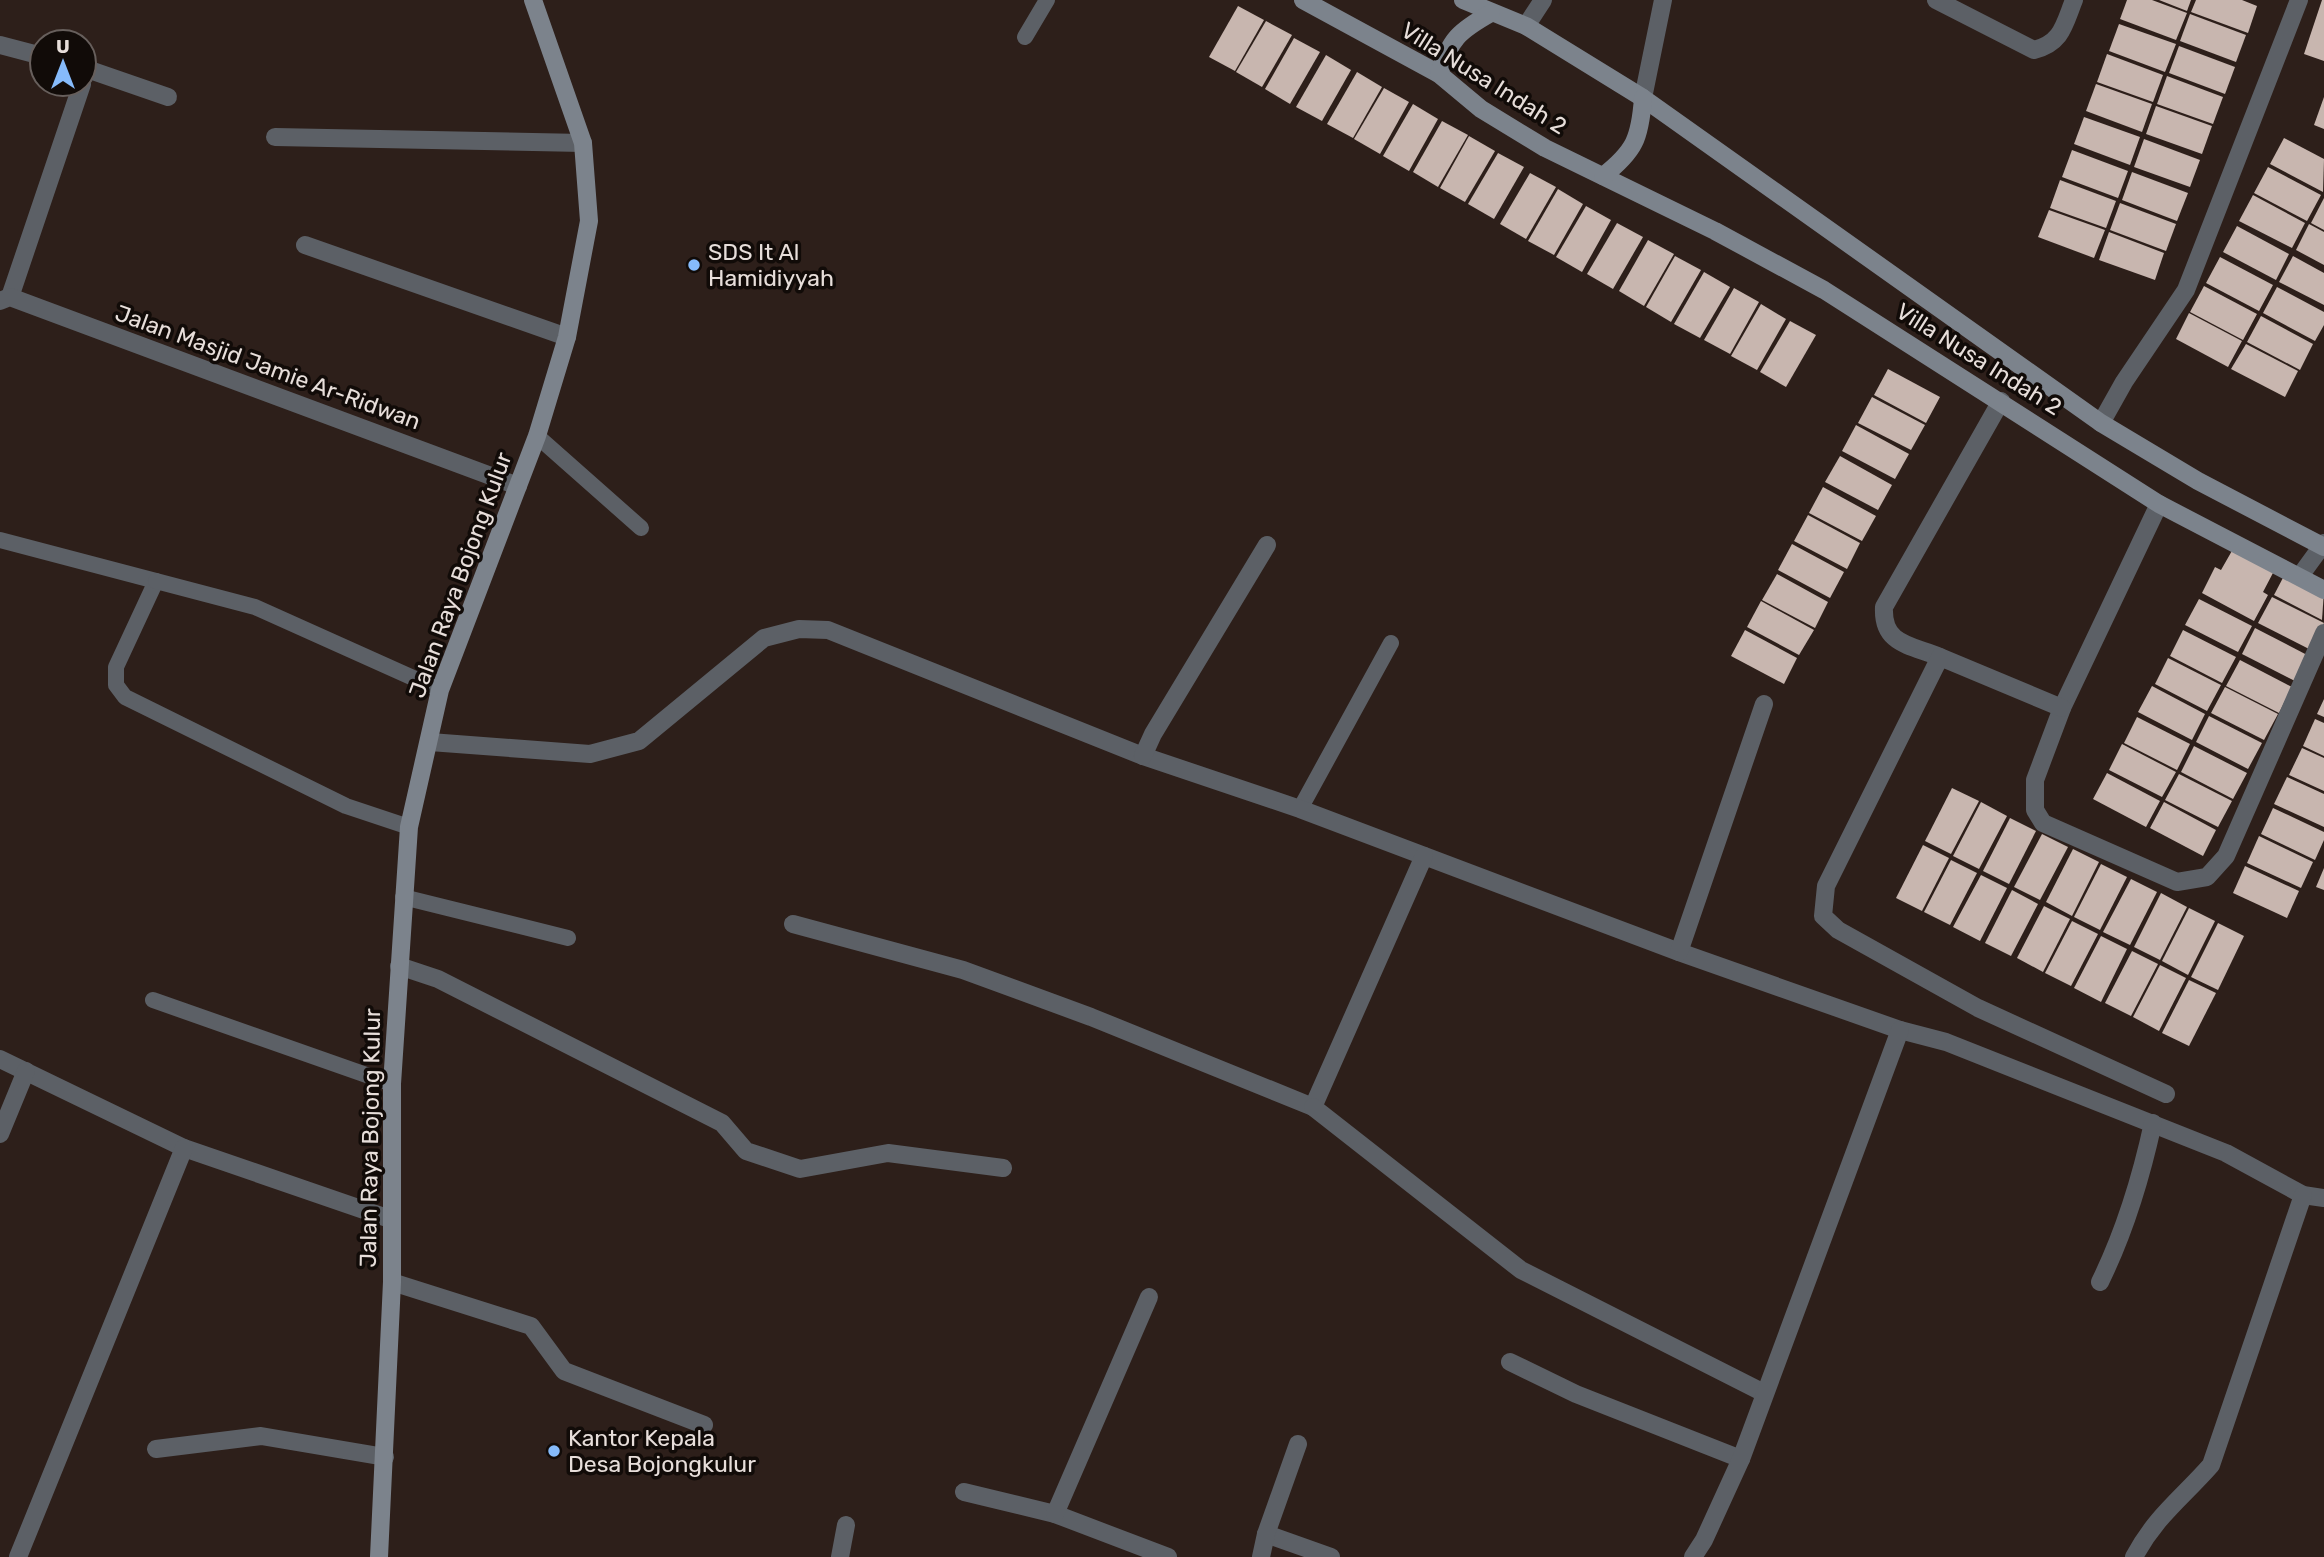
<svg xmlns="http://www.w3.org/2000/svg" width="2324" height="1557" viewBox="0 0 2324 1557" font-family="Rubik,sans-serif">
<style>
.building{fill:#c8b6af}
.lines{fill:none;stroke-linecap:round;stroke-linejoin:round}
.service{stroke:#5c6066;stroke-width:16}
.minor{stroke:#5c6066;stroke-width:18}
.tertiary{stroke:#5c6066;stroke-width:18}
.secondary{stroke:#7c838c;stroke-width:18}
.poi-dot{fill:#86bbfb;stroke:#110b08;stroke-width:2.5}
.labels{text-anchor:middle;stroke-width:7;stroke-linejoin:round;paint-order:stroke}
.street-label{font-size:23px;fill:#e7deda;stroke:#110b08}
.poi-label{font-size:23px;fill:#e7deda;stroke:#110b08;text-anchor:start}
</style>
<rect width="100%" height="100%" fill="#2d1f1a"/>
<g class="building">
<path d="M2127 0H2152L2187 13 2176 40 2120 19Z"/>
<path d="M2159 0H2191L2187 11Z"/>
<path d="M2196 0H2242L2257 6 2248 33 2191 12Z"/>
<path d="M2322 0H2324V61L2304 54Z"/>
<path d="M1238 6 1264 20 1235 71 1209 57Z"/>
<path d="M2190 14 2246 35 2236 62 2180 41Z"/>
<path d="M1266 21 1292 35 1262 87 1236 72Z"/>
<path d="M2119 24 2176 44 2165 72 2109 51Z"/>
<path d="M1294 38 1320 52 1290 104 1265 89Z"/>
<path d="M2179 46 2235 67 2225 94 2169 73Z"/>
<path d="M2107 54 2163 75 2153 102 2097 82Z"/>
<path d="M1326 55 1351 70 1322 121 1296 107Z"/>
<path d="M1357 72 1382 87 1353 138 1327 124Z"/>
<path d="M2167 76 2223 97 2213 124 2157 104Z"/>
<path d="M2096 84 2152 104 2142 132 2086 111Z"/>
<path d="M1384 88 1409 102 1380 154 1354 139Z"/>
<path d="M2324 97V129L2314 125Z"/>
<path d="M1413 104 1438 119 1409 171 1383 156Z"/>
<path d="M2156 106 2212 126 2202 154 2146 134Z"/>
<path d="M2084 117 2140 137 2130 165 2074 144Z"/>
<path d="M1442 121 1468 135 1438 187 1413 172Z"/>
<path d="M1469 136 1495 151 1465 202 1440 188Z"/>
<path d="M2284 138 2324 159 2323 192 2270 164Z"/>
<path d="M2144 139 2200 160 2190 187 2134 167Z"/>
<path d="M2072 150 2128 171 2118 198 2062 177Z"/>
<path d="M1498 153 1524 167 1494 219 1468 204Z"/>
<path d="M2268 167 2321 195 2307 221 2254 193Z"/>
<path d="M2132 172 2188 193 2177 221 2122 200Z"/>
<path d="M1530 173 1556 187 1526 239 1500 224Z"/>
<path d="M2060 180 2116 201 2106 228 2050 208Z"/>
<path d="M1558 189 1583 204 1554 255 1528 241Z"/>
<path d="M2253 195 2305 223 2292 248 2239 221Z"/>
<path d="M2324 198V230L2311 223Z"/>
<path d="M2120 203 2176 224 2166 251 2110 230Z"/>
<path d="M1586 206 1611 220 1582 272 1556 257Z"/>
<path d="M2049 210 2105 230 2094 258 2038 237Z"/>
<path d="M1617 223 1643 237 1613 289 1587 274Z"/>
<path d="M2309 224 2324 232V265L2296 250Z"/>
<path d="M2237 226 2289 254 2276 280 2223 252Z"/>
<path d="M2109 232 2164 253 2155 280 2099 260Z"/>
<path d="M1648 240 1674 254 1644 306 1619 291Z"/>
<path d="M1675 256 1701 270 1671 322 1646 307Z"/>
<path d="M2293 256 2324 273V305L2279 282Z"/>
<path d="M2220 257 2273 285 2259 311 2206 283Z"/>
<path d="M1704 272 1730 287 1700 338 1674 324Z"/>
<path d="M2204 286 2257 314 2243 340 2190 312Z"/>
<path d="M2277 287 2324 312V325L2315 341 2263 313Z"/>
<path d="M1734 288 1759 302 1730 354 1704 340Z"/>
<path d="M1761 304 1786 319 1757 370 1731 356Z"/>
<path d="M2189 313 2242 341 2228 367 2176 339Z"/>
<path d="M2261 316 2313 344 2300 370 2247 342Z"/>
<path d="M1790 321 1816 335 1786 387 1760 372Z"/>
<path d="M2246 344 2298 371 2285 397 2231 369Z"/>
<path d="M1888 369 1940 397 1926 423 1874 395Z"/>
<path d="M1872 397 1925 425 1911 450 1858 423Z"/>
<path d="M1856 425 1909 454 1895 479 1842 451Z"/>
<path d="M1840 456 1892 485 1878 510 1825 482Z"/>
<path d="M1823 487 1876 516 1862 541 1809 513Z"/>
<path d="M1808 515 1860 543 1847 569 1794 541Z"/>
<path d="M1792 544 1844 572 1830 598 1778 570Z"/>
<path d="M2233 549 2274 571 2263 592 2268 595 2254 621 2202 593 2215 567 2221 570Z"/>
<path d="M2286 572 2324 591 2322 620 2274 595Z"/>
<path d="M1777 574 1828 602 1815 628 1762 600Z"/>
<path d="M2272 597 2324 623 2311 650 2258 623Z"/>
<path d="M2199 599 2252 626 2238 652 2185 625Z"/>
<path d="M1761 601 1814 630 1799 655 1747 627Z"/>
<path d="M2255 628 2309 656 2295 681 2242 654Z"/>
<path d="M1745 630 1797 658 1784 684 1731 656Z"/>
<path d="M2183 630 2236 657 2222 683 2170 656Z"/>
<path d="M2168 658 2221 685 2207 711 2155 684Z"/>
<path d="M2240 660 2292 687 2279 713 2226 686Z"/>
<path d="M2152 686 2205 714 2192 740 2138 712Z"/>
<path d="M2225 687 2278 714 2264 740 2211 713Z"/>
<path d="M2324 699V717L2317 714Z"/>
<path d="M2209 716 2262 743 2248 769 2196 742Z"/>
<path d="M2137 717 2190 744 2177 770 2124 743Z"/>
<path d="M2315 719 2324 723V756L2303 746Z"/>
<path d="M2122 744 2176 772 2162 797 2109 770Z"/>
<path d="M2194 746 2247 773 2233 799 2181 772Z"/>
<path d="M2302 748 2324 758V791L2289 775Z"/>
<path d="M2107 773 2160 801 2146 827 2093 799Z"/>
<path d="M2179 774 2232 801 2218 827 2165 800Z"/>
<path d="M2287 777 2324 794V827L2274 804Z"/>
<path d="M1952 788 1979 801 1951 854 1925 841Z"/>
<path d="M1981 802 2007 816 1979 869 1953 856Z"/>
<path d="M2164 802 2216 830 2203 856 2150 828Z"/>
<path d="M2273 808 2324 832V840L2315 860 2261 834Z"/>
<path d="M2010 818 2036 831 2009 884 1983 871Z"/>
<path d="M2042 834 2068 847 2040 900 2014 887Z"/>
<path d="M2259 836 2313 862 2301 888 2247 863Z"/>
<path d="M1923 845 1949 858 1922 911 1896 898Z"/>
<path d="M2073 849 2099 862 2072 916 2046 902Z"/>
<path d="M1951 860 1977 873 1950 925 1924 912Z"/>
<path d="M2101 864 2127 877 2100 930 2074 917Z"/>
<path d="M2245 866 2299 891 2287 918 2233 893Z"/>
<path d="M2324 868V890L2316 887Z"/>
<path d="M1981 875 2007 888 1980 941 1953 927Z"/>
<path d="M2131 879 2157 892 2130 945 2103 932Z"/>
<path d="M2012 890 2038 904 2011 956 1985 943Z"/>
<path d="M2161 893 2187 907 2160 960 2134 947Z"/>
<path d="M2044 906 2070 919 2043 972 2017 958Z"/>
<path d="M2189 908 2215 921 2188 975 2162 961Z"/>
<path d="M2072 921 2098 934 2071 986 2045 973Z"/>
<path d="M2218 923 2244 936 2218 990 2191 977Z"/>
<path d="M2101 936 2127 949 2101 1002 2074 988Z"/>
<path d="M2132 951 2158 964 2131 1016 2105 1003Z"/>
<path d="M2160 965 2186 978 2159 1031 2133 1017Z"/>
<path d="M2189 980 2216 993 2189 1046 2162 1033Z"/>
</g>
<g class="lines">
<g class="service">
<path d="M1025 37 1047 0"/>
<path d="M537 436 641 528"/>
<path d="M0 540 156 581 116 667V685L125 697 346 806 409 827"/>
<path d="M156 581 255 607 440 690"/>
<path d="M1300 809 1391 643"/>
<path d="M403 897 568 938"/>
<path d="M153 1000 392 1084"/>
</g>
<g class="minor">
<path d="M1936 0 2034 50C2062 43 2064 25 2074 0"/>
<path d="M0 45 42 56"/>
<path d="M84 77 87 69 168 97"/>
<path d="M275 137 583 143"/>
<path d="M305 245 567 337"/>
<path d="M10 297 82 84"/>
<path d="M0 301 10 297 518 486"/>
<path d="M2101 423 2124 382 2186 290 2299 0"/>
<path d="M2159 504 2062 708 2035 780V810L2043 823 2177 882 2207 877 2226 856 2324 633"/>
<path d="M2300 576 2324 543"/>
<path d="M1940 657C1911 645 1882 645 1884 607L2001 401"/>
<path d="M2062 708 1940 657 1826 886 1823 916 1838 930 1978 1008 2166 1094"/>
<path d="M430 742 590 754 639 741 764 638 799 629 828 630 1143 756 1300 809 1679 952 1900 1030 1946 1042 2226 1153 2303 1195 2324 1198"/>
<path d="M1143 756 1153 734 1267 545"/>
<path d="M793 924 963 970 1091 1017 1313 1107 1424 856"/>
<path d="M1679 952 1764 704"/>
<path d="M399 966 438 979 722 1123 746 1151 800 1169 888 1153 1003 1168"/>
<path d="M0 1059 184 1148 390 1219"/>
<path d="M1313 1107 1521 1270 1764 1393"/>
<path d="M0 1134 26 1071"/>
<path d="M392 1282 531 1326 564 1371 704 1425"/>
<path d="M2100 1282C2125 1231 2141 1178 2153 1123"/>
<path d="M1510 1362 1576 1394 1741 1459"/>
<path d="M156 1449 261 1436 385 1457"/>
<path d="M964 1492 1055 1514 1168 1557"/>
<path d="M1055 1514 1149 1297"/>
<path d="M1266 1534 1331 1557"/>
<path d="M18 1557 184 1148"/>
<path d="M840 1557 846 1525"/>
<path d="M1261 1557 1266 1534 1298 1444"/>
<path d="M1693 1557 1704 1540 1741 1459 1900 1030"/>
<path d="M2134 1557C2156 1516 2181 1499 2211 1465L2303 1195"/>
</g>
<g class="tertiary">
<path d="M1526 26 1543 0"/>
<path d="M1643 98 1663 0"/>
</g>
<g class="secondary">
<path d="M1303 0 1439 74 1481 109 1545 148 1715 231 1824 290 2159 504 2324 590"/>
<path d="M1463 0 1526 26 1643 98 2101 423 2198 481 2324 547"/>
<path d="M1439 74C1450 39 1459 31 1491 13"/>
<path d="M1603 176C1635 151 1640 138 1643 98"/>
<path d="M379 1557 392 1282V1084L409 827 440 690 537 436 567 337 589 221 583 143 533 0"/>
</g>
</g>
<g class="poi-dot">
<circle cx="694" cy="265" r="7"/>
<circle cx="554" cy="1451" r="7"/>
</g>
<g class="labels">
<g class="street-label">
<text transform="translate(1484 78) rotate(32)" y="8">Villa Nusa Indah 2</text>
<text transform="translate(1979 359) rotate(32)" y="8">Villa Nusa Indah 2</text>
<text transform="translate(268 367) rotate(20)" y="8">Jalan Masjid Jamie Ar-Ridwan</text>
<text transform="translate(460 575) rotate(-70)" y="8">Jalan Raya Bojong Kulur</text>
<text transform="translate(370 1138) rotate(-89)" y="8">Jalan Raya Bojong Kulur</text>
</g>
<g class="poi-label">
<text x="708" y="260">SDS It Al<tspan x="708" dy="26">Hamidiyyah</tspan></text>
<text x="568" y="1446">Kantor Kepala<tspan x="568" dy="26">Desa Bojongkulur</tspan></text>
</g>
</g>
<g transform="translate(63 63)"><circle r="33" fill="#110b08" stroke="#675f5c" stroke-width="2"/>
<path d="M0-5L12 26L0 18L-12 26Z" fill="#86bbfb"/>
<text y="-10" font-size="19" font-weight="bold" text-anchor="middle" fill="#e7deda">U</text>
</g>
</svg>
